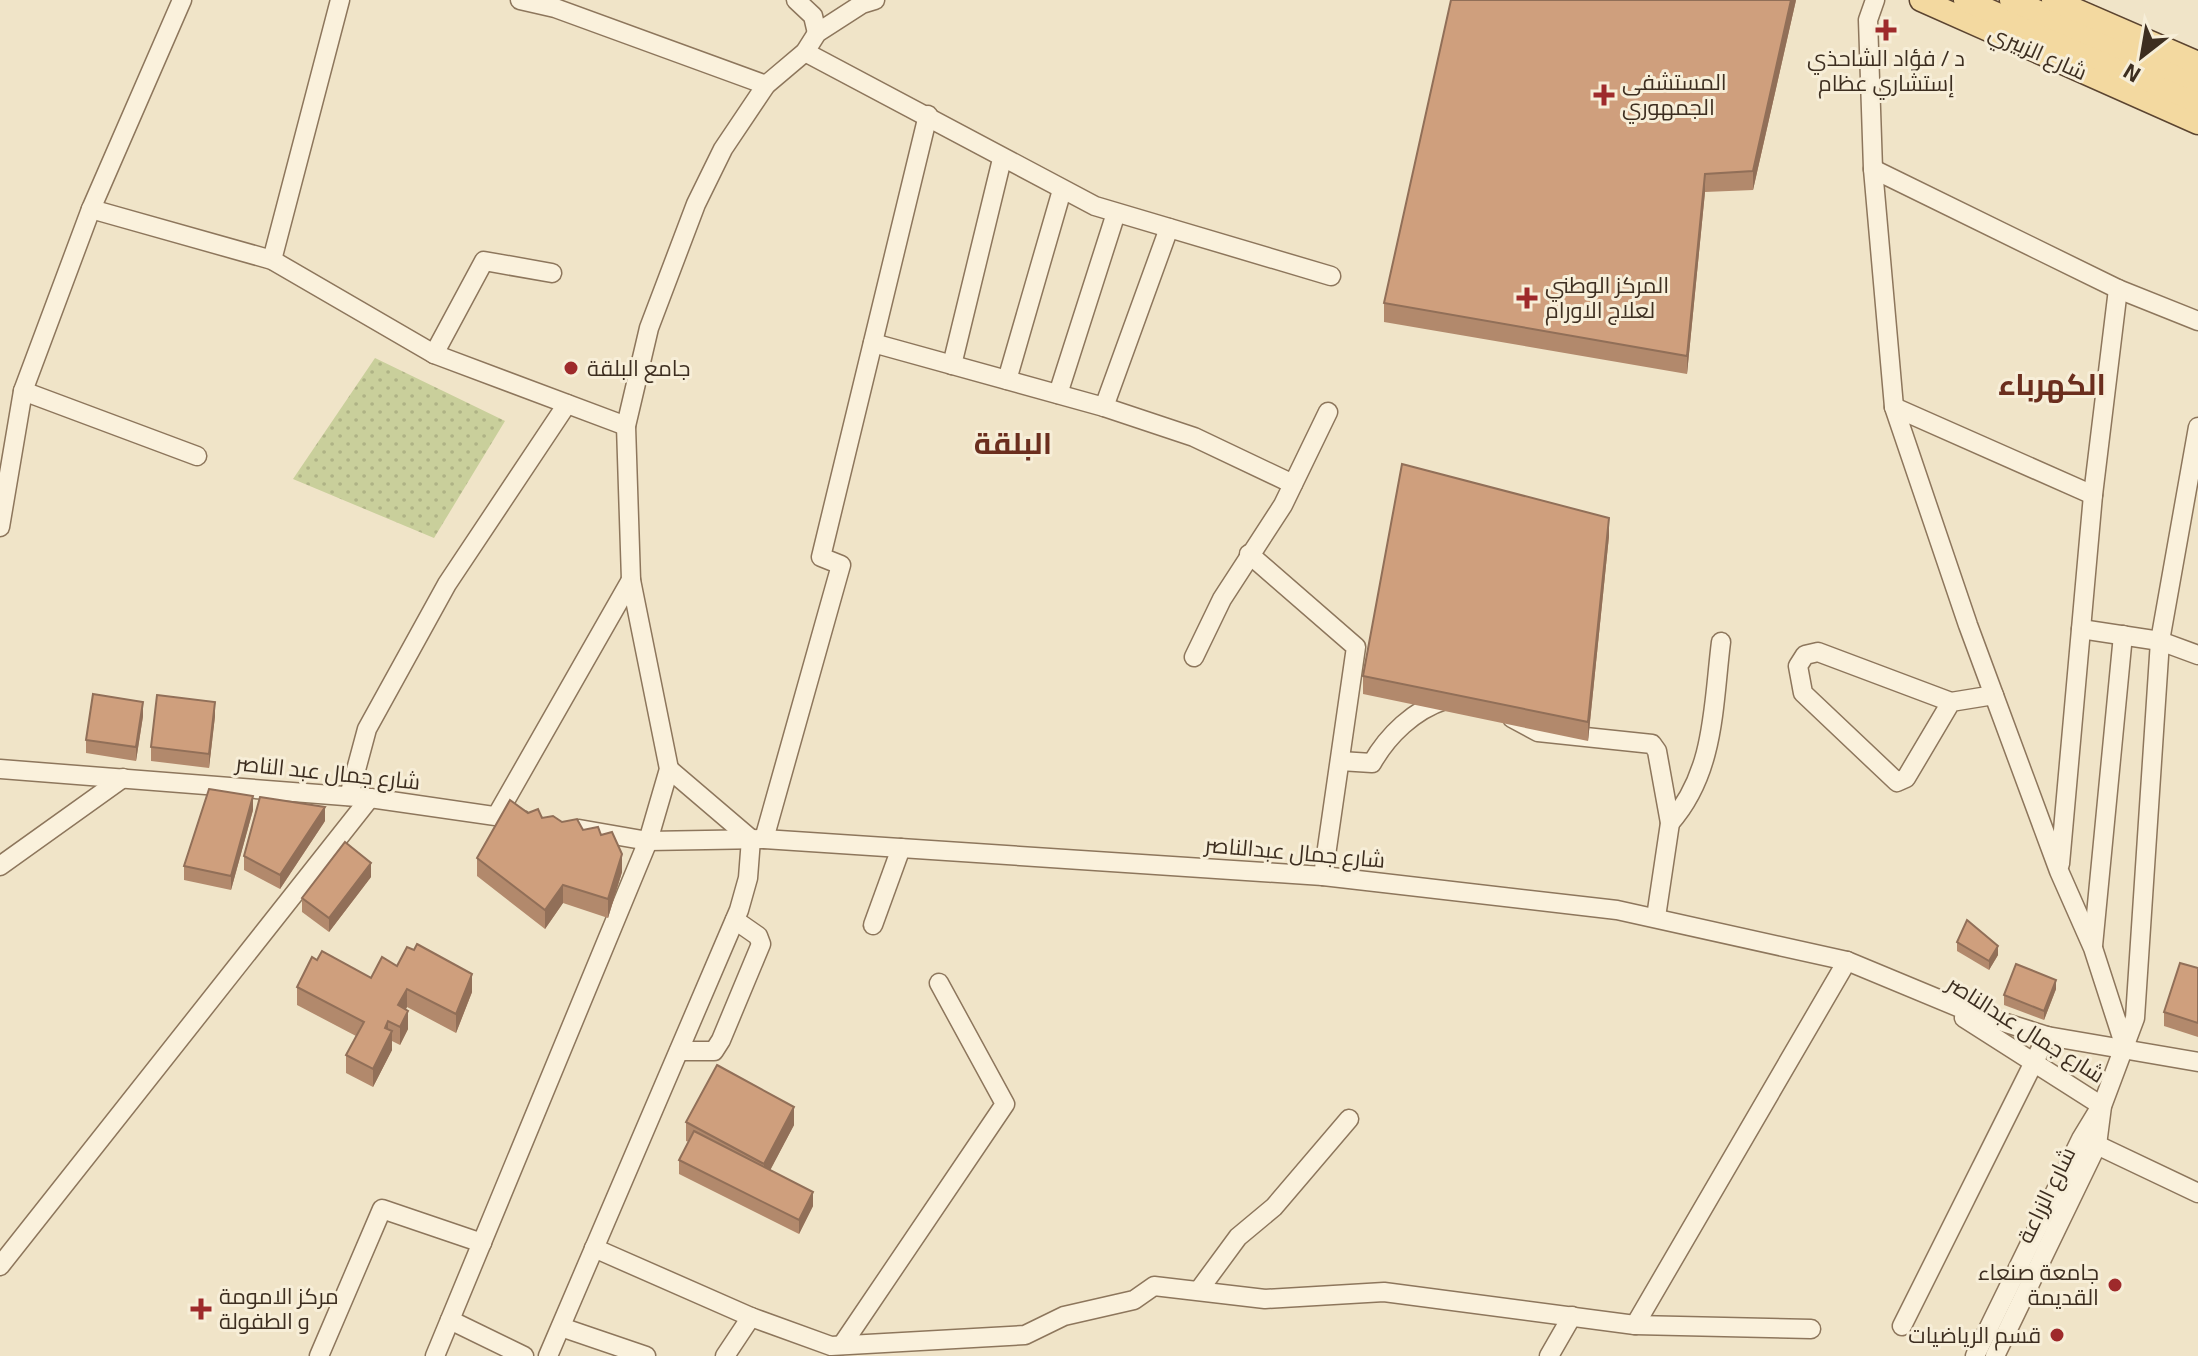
<svg xmlns="http://www.w3.org/2000/svg" width="2198" height="1356" viewBox="0 0 2198 1356" font-family="Georgia,Cairo,serif">
<style>
.grass{fill:url(#grass-dots)}
.lines{fill:none;stroke-linecap:round;stroke-linejoin:round}
.minor-casing{stroke:#8d765c;stroke-width:21}
.major-casing{stroke:#5b4430;stroke-width:25}
.minor{stroke:#faf1dc;stroke-width:18}
.major{stroke:#f3d9a0;stroke-width:22}
.wall{fill:#b2896c}
.shaded-wall{fill:#916f58}
.building{fill:#cf9f7d;stroke:#916f58;stroke-width:2}
.poi-dot{fill:#9e2a2b;stroke:#f7eed8;stroke-width:3}
.labels{text-anchor:middle;stroke-width:6;stroke-linejoin:round;paint-order:stroke}
.street-label{font-size:22px;fill:#3d2e20;stroke:#f7eed8}
.poi-label{font-size:22px;fill:#3d2e20;stroke:#f7eed8;text-anchor:start}
.district-label{font-size:30px;font-weight:bold;fill:#6b2e1e;stroke:#f7eed8}
</style>
<defs>
<pattern id="grass-dots" width="8" height="8" patternUnits="userSpaceOnUse" patternTransform="scale(2)"><rect width="8" height="8" fill="#c9cf9b"/><path d="M2 2h.1M6 6h.1" fill="none" stroke="#aeb285" stroke-width="1.8" stroke-linecap="round"/></pattern>
</defs>
<rect width="100%" height="100%" fill="#f0e4c8"/>
<path class="grass" d="M375 358 505 421 434 538 293 479Z"/>
<g class="lines">
<g class="minor-casing">
<g id="minor">
<path d="M520 0 555 8 766 85"/>
<path d="M796 0 813 16 817 33"/>
<path d="M1875 0 1868 20 1873 169 1894 407 1968 625 2059 871 2093 948 2126 1050"/>
<path d="M805 52 1095 206 1331 276"/>
<path d="M1873 169 2118 289 2198 321"/>
<path d="M91 209 272 260 434 354 626 426"/>
<path d="M272 260 340 0"/>
<path d="M873 343 1104 407 1194 437 1293 484"/>
<path d="M434 354 484 261 552 273"/>
<path d="M952 365 1002 159"/>
<path d="M1007 380 1062 190"/>
<path d="M23 391 197 456"/>
<path d="M1058 394 1116 213"/>
<path d="M1104 407 1169 228"/>
<path d="M1894 407 2093 495"/>
<path d="M0 527 23 391 91 209 182 0"/>
<path d="M1249 554 1356 647 1323 876"/>
<path d="M2081 629 2160 641 2198 655"/>
<path d="M1194 657 1222 599 1283 505 1328 412"/>
<path d="M1951 702 1906 778 1897 782 1803 693 1798 666 1805 655 1818 652 1951 702 1994 695"/>
<path d="M1512 718 1538 732 1652 744 1657 751 1670 823 1656 917"/>
<path d="M1340 761 1372 763C1388 735 1414 710 1445 700"/>
<path d="M0 769 370 798 522 820"/>
<path d="M669 769 751 839"/>
<path d="M349 796 367 729 447 584 567 404"/>
<path d="M497 815 631 580"/>
<path d="M1670 823C1715 772 1713 706 1721 642"/>
<path d="M579 829 648 841 764 839 1323 876 1617 910 1847 961 1965 1010 2047 1036 2198 1062"/>
<path d="M764 839 841 565 821 557 928 115"/>
<path d="M2060 864 2093 495 2118 289"/>
<path d="M0 866 123 778"/>
<path d="M873 925 901 848"/>
<path d="M2093 946 2123 635"/>
<path d="M1964 1018 2102 1106"/>
<path d="M679 1051H714L721 1040 761 944 758 936 735 920"/>
<path d="M2097 1145 2198 1193"/>
<path d="M594 1248 751 1317 831 1346 1025 1335 1064 1316 1134 1300 1154 1286 1265 1299 1384 1292 1635 1325 1811 1329"/>
<path d="M0 1266 370 798"/>
<path d="M1199 1290 1238 1237 1274 1207 1349 1119"/>
<path d="M450 1320 524 1356"/>
<path d="M1635 1325 1847 961"/>
<path d="M1902 1326 2047 1036"/>
<path d="M561 1327 646 1356"/>
<path d="M842 1345 1005 1104 939 983"/>
<path d="M319 1356 382 1209 482 1243"/>
<path d="M435 1356 648 841 669 769 631 580 626 426 649 328 696 204 723 149 766 85 805 52 817 33 862 4 875 0"/>
<path d="M548 1356 739 910 748 878 751 839"/>
<path d="M725 1356 751 1317"/>
<path d="M1549 1356 1572 1316"/>
<path d="M1975 1356 2081 1139 2098 1111"/>
<path d="M1995 1356 2097 1145 2102 1106 2135 1018 2160 641 2198 427"/>
</g>
</g>
<g class="major-casing">
<g id="major">
<path d="M1921 0 2198 123"/>
<path d="M1965 0 2198 102"/>
<path d="M2011 0 2198 81"/>
<path d="M2053 0 2198 63"/>
</g>
</g>
<use href="#minor" class="minor"/>
<use href="#major" class="major"/>
</g>
<g class="wall">
<path d="M1796 0 1753 190 1705 192 1687 374 1384 322V303Z"/>
<path d="M1609 536 1588 741 1363 694V676Z"/>
<path d="M143 716 136 761 86 753V740Z"/>
<path d="M215 716 209 768 151 761V747Z"/>
<path d="M253 810 231 890 184 880V866Z"/>
<path d="M528 813 562 822 601 835 622 872 608 918 563 903 545 929 477 876V858Z"/>
<path d="M325 821 280 889 244 870V856Z"/>
<path d="M371 877 329 932 302 912V898Z"/>
<path d="M1957 942 1998 955 1989 970 1957 951Z"/>
<path d="M317 960 371 978 397 966 472 992 456 1033 407 1007 405 1010 408 1029 400 1045 392 1041V1050L373 1087 346 1073V1055L356 1036 297 1005V987Z"/>
<path d="M2198 968V1037L2164 1026V1012Z"/>
<path d="M2056 989 2044 1020 2004 1005V995Z"/>
<path d="M686 1122 794 1125 770 1170 813 1206 799 1234 679 1174V1160L689 1142 686 1141Z"/>
</g>
<g class="shaded-wall">
<path d="M1791 0H1796L1753 190V171Z"/>
<path d="M1705 174V192L1687 374V356Z"/>
<path d="M1609 518V536L1588 741V722Z"/>
<path d="M143 702V716L136 761V747Z"/>
<path d="M215 702V716L209 768V754Z"/>
<path d="M253 796V810L231 890V876Z"/>
<path d="M325 807V821L280 889V875Z"/>
<path d="M622 854V872L608 918V899Z"/>
<path d="M371 863V877L329 932V918Z"/>
<path d="M563 885V903L545 929V910Z"/>
<path d="M1998 946V955L1989 970V961Z"/>
<path d="M472 974V992L456 1033V1014Z"/>
<path d="M2056 980V989L2044 1020V1011Z"/>
<path d="M407 989V1007L398 1024V1005Z"/>
<path d="M408 1011V1029L400 1045V1027Z"/>
<path d="M388 1021V1039L392 1031V1050L373 1087V1069L385 1028Z"/>
<path d="M794 1107V1125L764 1182V1164Z"/>
<path d="M813 1192V1206L799 1234V1220Z"/>
</g>
<g class="building">
<path d="M1451 0H1791L1753 171 1705 174 1687 356 1384 303Z"/>
<path d="M1402 464 1609 518 1588 722 1363 676Z"/>
<path d="M93 694 143 702 136 747 86 740Z"/>
<path d="M157 695 215 702 209 754 151 747Z"/>
<path d="M209 789 253 796 231 876 184 866Z"/>
<path d="M260 797 325 807 280 875 244 856Z"/>
<path d="M510 800 528 813 538 809 542 818 553 816 562 822 577 819 583 830 598 827 601 835 612 832 622 854 608 899 563 885 545 910 477 858Z"/>
<path d="M345 842 371 863 329 918 302 898Z"/>
<path d="M1967 920 1998 946 1989 961 1957 942Z"/>
<path d="M417 944 472 974 456 1014 407 989 398 1005 408 1011 400 1027 388 1021 385 1028 392 1031 373 1069 346 1055 364 1022 297 987 312 957 317 960 322 951 371 978 382 957 397 966 407 947 414 950Z"/>
<path d="M2180 963 2198 968V1023L2164 1012Z"/>
<path d="M2016 964 2056 980 2044 1011 2004 995Z"/>
<path d="M717 1065 794 1107 764 1164 686 1122Z"/>
<path d="M694 1131 813 1192 799 1220 679 1160Z"/>
</g>
<g class="poi-dot">
<path d="M1882 18h8v8h8v8h-8v8h-8v-8h-8v-8h8z"/>
<path d="M1600 83h8v8h8v8h-8v8h-8v-8h-8v-8h8z"/>
<path d="M1523 286h8v8h8v8h-8v8h-8v-8h-8v-8h8z"/>
<circle cx="571" cy="368" r="8"/>
<circle cx="2115" cy="1285" r="8"/>
<path d="M197 1297h8v8h8v8h-8v8h-8v-8h-8v-8h8z"/>
<circle cx="2057" cy="1335" r="8"/>
</g>
<g class="labels">
<g class="street-label">
<text transform="translate(2038 52) rotate(24)" y="8">شارع الزبيري</text>
<text transform="translate(328 772) rotate(6)" y="8">شارع جمال عبد الناصر</text>
<text transform="translate(1295 852) rotate(5)" y="8">شارع جمال عبدالناصر</text>
<text transform="translate(2026 1029) rotate(32)" y="8">شارع جمال عبدالناصر</text>
<text transform="translate(2046 1195) rotate(-64)" y="8">شارع الزراعة</text>
</g>
<g class="poi-label">
<text x="1886" y="66" text-anchor="middle">د / فؤاد الشاحذي<tspan x="1886" dy="25">إستشاري عظام</tspan></text>
<text x="1622" y="90">المستشفى<tspan x="1622" dy="25">الجمهوري</tspan></text>
<text x="1545" y="293">المركز الوطني<tspan x="1545" dy="25">لعلاج الاورام</tspan></text>
<text x="587" y="376">جامع البلقة</text>
<text x="2099" y="1280" text-anchor="end">جامعة صنعاء<tspan x="2099" dy="25">القديمة</tspan></text>
<text x="219" y="1304">مركز الامومة<tspan x="219" dy="25">و الطفولة</tspan></text>
<text x="2041" y="1343" text-anchor="end">قسم الرياضيات</text>
</g>
<g class="district-label">
<text x="2052" y="395">الكهرباء</text>
<text x="1013" y="454">البلقة</text>
</g>
</g>
<g transform="translate(2142 56) rotate(211)" stroke="#f7eed8" stroke-width="6" paint-order="stroke">
<path d="M0-6L14 30L0 20L-14 30Z" fill="#3d2e20"/>
<text y="-12" font-size="22" font-weight="bold" text-anchor="middle" fill="#3d2e20">N</text>
</g>
</svg>
